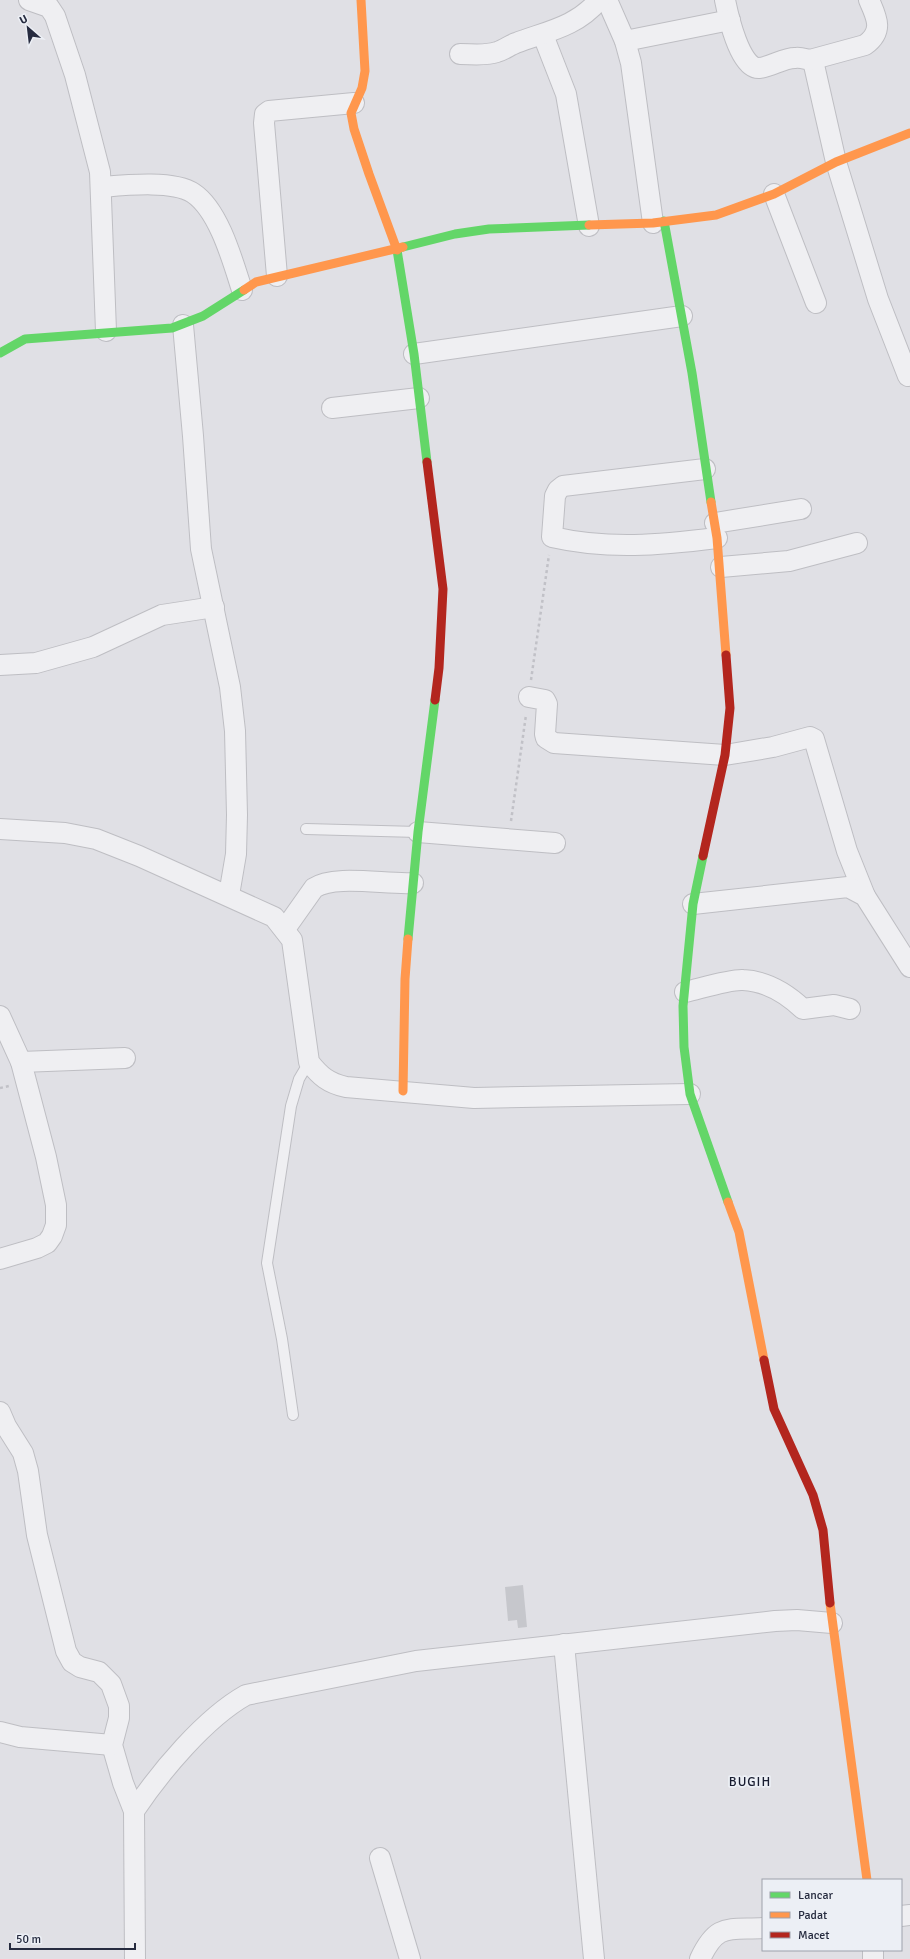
<svg xmlns="http://www.w3.org/2000/svg" width="910" height="1959" viewBox="0 0 910 1959" font-family="Signika,sans-serif">
<style>
.building{fill:#c6c7cc}
.lines{fill:none;stroke-linecap:round;stroke-linejoin:round}
.lane-casing{stroke:#bebec3;stroke-width:12}
.street-casing{stroke:#bebec3;stroke-width:22}
.path{stroke:#c1c1c7;stroke-width:2.5;stroke-dasharray:3 3;stroke-linecap:butt}
.lane{stroke:#efeff2;stroke-width:10}
.street{stroke:#efeff2;stroke-width:20}
.fast{stroke:#63d668;stroke-width:9}
.slow{stroke:#ff974d;stroke-width:9}
.jam{stroke:#b3261e;stroke-width:9}
.labels{text-anchor:middle;stroke-width:3.5;stroke-linejoin:round;paint-order:stroke}
.quarter-label{font-size:13px;letter-spacing:1px;fill:#181c30;stroke:#eceff5}
</style>
<rect width="100%" height="100%" fill="#e0e0e5"/>
<path class="building" d="M523 1585 527 1627 518 1628 517 1620 508 1621 505 1587Z"/>
<g class="lines">
<g class="lane-casing">
<g id="lane">
<path d="M306 829 418 832"/>
<path d="M293 1415 282 1339 267 1263 291 1106 299 1079 309 1062"/>
</g>
</g>
<g class="street-casing">
<g id="street">
<path d="M29 0 49 7 55 16 75 75 100 172 106 331"/>
<path d="M607 0 625 41 631 63 653 223"/>
<path d="M725 0C728 15 740 69 759 68 771 67 783 58 795 58 800 57 805 59 810 60L814 65 836 162 878 299 908 376"/>
<path d="M543 35 566 94 589 226"/>
<path d="M625 41 730 20"/>
<path d="M460 54C472 54 486 56 497 52 504 50 510 45 516 43 548 31 576 27 599 0"/>
<path d="M810 60 865 45C884 31 877 18 869 0"/>
<path d="M102 187C125 185 174 180 193 193 219 210 233 262 242 290"/>
<path d="M774 194 816 303"/>
<path d="M277 276 264 123 265 114 269 111 354 103"/>
<path d="M183 325 193 436 201 549 230 687 235 731 237 815 236 854 229 895"/>
<path d="M414 354 682 316"/>
<path d="M332 408 419 398"/>
<path d="M705 469 563 486 558 490 555 496 552 537C609 550 660 545 717 538"/>
<path d="M715 523 801 509"/>
<path d="M721 567 789 561 857 543"/>
<path d="M0 665 36 663 93 647 162 615 214 607"/>
<path d="M529 697 545 700 547 704 545 734 546 738 554 743 725 755 773 747 810 737 814 739 847 851 865 896"/>
<path d="M0 829 65 833 96 839 139 856 274 917 292 940 309 1062C320 1076 328 1083 346 1087L474 1098 690 1094"/>
<path d="M418 832 555 843"/>
<path d="M693 904 848 887 865 896 910 967"/>
<path d="M285 929 314 888C334 874 387 885 413 883"/>
<path d="M685 992C699 989 730 979 743 980 766 981 786 993 803 1009L834 1005 850 1009"/>
<path d="M0 1016 21 1062 46 1157 56 1205V1225L52 1236 47 1243 37 1248 0 1259"/>
<path d="M21 1062 125 1058"/>
<path d="M0 1412 6 1426 23 1453 28 1471 37 1535 66 1651 72 1662 80 1667 99 1672 111 1684 119 1706V1718L112 1745 123 1783 134 1811 135 1959"/>
<path d="M564 1644 594 1959"/>
<path d="M0 1732 20 1737 112 1745"/>
<path d="M134 1811C160 1772 205 1718 246 1695L416 1661 775 1621 797 1620 832 1623"/>
<path d="M380 1858 410 1959"/>
<path d="M901 1916 910 1915"/>
<path d="M873 1950V1959"/>
<path d="M700 1959C717 1923 727 1930 763 1928"/>
</g>
</g>
<g class="path">
<path d="M531 680 549 555"/>
<path d="M511 821 526 715"/>
<path d="M0 1088 9 1086"/>
</g>
<use href="#lane" class="lane"/>
<use href="#street" class="street"/>
<g class="fast">
<path d="M664 221 692 373 711 502"/>
<path d="M403 247 455 234 489 229 589 225"/>
<path d="M397 250 414 354 427 462"/>
<path d="M0 353 25 339 172 328 203 316 244 290"/>
<path d="M703 856 693 904 683 1006 684 1047 690 1094 728 1202"/>
<path d="M408 939 418 832 435 700"/>
</g>
<g class="slow">
<path d="M361 0 365 71 362 88 351 113 354 129 369 174 397 250"/>
<path d="M589 225 653 223 716 215 774 194 836 162 910 133"/>
<path d="M244 290 256 282 403 247"/>
<path d="M711 502 717 538 726 655"/>
<path d="M403 1091 405 979 408 939"/>
<path d="M728 1202 739 1232 764 1360"/>
<path d="M830 1603 867 1880"/>
</g>
<g class="jam">
<path d="M427 462 443 589 439 668 435 700"/>
<path d="M703 856 725 755 730 708 726 655"/>
<path d="M764 1360 774 1409 813 1495 823 1530 830 1603"/>
</g>
</g>
<g class="labels">
<g class="quarter-label">
<text x="750" y="1786">BUGIH</text>
</g>
</g>
<rect x="762" y="1879" width="140" height="72" fill="#eceff5" stroke="#9da1ac"/>
<rect x="770" y="1892" width="20" height="6" fill="#63d668" stroke="#9da1ac"/>
<text x="798" y="1899" font-size="12" fill="#262b3f">Lancar</text>
<rect x="770" y="1912" width="20" height="6" fill="#ff974d" stroke="#9da1ac"/>
<text x="798" y="1919" font-size="12" fill="#262b3f">Padat</text>
<rect x="770" y="1932" width="20" height="6" fill="#b3261e" stroke="#9da1ac"/>
<text x="798" y="1939" font-size="12" fill="#262b3f">Macet</text>
<g transform="translate(28 28) rotate(332)" stroke="#eceff5" stroke-width="3" paint-order="stroke">
<path d="M0-3L7 15L0 10L-7 15Z" fill="#262b3f"/>
<text y="-6" font-size="11" font-weight="bold" text-anchor="middle" fill="#262b3f">U</text>
</g>
<path d="M10 1943v6h125v-6" fill="none" stroke="#262b3f" stroke-width="2"/>
<text x="16" y="1943" font-size="12" fill="#262b3f" stroke="#eceff5" stroke-width="3" paint-order="stroke">50 m</text>
</svg>
